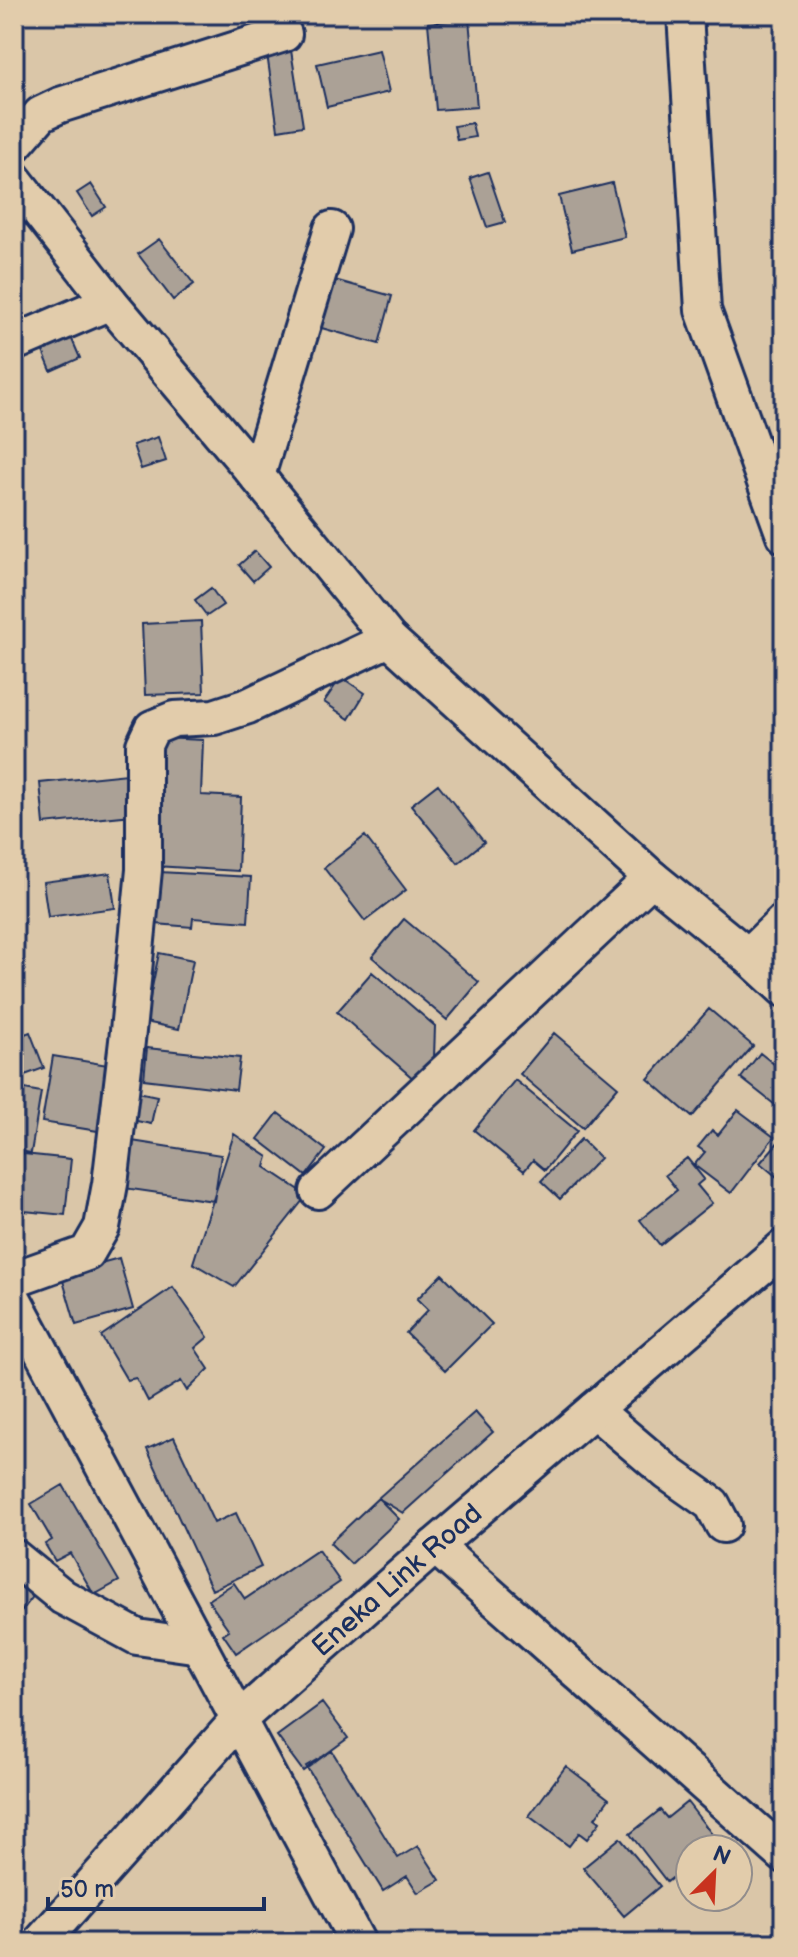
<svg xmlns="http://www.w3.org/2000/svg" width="798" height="1957" font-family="'Balsamiq Sans',sans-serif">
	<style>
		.building { fill: #aba196; stroke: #1b2f5e; stroke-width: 2 }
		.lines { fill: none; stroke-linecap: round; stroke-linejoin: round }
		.minor-casing { stroke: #1b2f5e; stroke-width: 40 }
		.minor { stroke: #e2ccab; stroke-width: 34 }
		.labels { text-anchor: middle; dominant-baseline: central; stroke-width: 8; stroke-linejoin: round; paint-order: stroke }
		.street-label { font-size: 28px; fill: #1b2f5e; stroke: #e2ccab }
	</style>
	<rect width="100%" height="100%" fill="#dac6a8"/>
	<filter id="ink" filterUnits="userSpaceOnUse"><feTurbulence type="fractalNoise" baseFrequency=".0125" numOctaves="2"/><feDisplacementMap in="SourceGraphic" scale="16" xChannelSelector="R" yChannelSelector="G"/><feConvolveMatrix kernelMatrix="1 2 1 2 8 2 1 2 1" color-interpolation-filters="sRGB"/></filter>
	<g filter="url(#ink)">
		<!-- building -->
		<path class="building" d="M 14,17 L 23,40 L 14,43 L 17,50 L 14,51 Z
			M 469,19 L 477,107 L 436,110 L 428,23 Z
			M 290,44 L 303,126 L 278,130 L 266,47 Z
			M 379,50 L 389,92 L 327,107 L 317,64 Z
			M 472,123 L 475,137 L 457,140 L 454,126 Z
			M 488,172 L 505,222 L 487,227 L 470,178 Z
			M 612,183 L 625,237 L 572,250 L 559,196 Z
			M 91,184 L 106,207 L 92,216 L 77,193 Z
			M 159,239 L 194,284 L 173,300 L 138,254 Z
			M 331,279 L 392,296 L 379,344 L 318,327 Z
			M 71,337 L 80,358 L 51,371 L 42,349 Z
			M 158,437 L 166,461 L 141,469 L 133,445 Z
			M 255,551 L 269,567 L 253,581 L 239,565 Z
			M 211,588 L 223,605 L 207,616 L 195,600 Z
			M 201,621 L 204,693 L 145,695 L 142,624 Z
			M 341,677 L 365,693 L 349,719 L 324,702 Z
			M 161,738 L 203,740 L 201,795 L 241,797 L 238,871 L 155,866 Z
			M 127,774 L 132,815 L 44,824 L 40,783 Z
			M 438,784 L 484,842 L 458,863 L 411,805 Z
			M 365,836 L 406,890 L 365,921 L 324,868 Z
			M 159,872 L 251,877 L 248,922 L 193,918 L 192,927 L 156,924 Z
			M 110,873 L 115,908 L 48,917 L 43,882 Z
			M 404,919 L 479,982 L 447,1020 L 372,957 Z
			M 159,953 L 193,960 L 179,1029 L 145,1022 Z
			M 372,972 L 435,1026 L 434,1058 L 415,1080 L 337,1012 Z
			M 709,1009 L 753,1046 L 692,1117 L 648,1079 Z
			M 30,1032 L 44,1068 L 14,1079 L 14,1038 Z
			M 554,1033 L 618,1087 L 583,1128 L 520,1074 Z
			M 147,1048 L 240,1058 L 236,1090 L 144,1079 Z
			M 760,1053 L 784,1072 L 784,1112 L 741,1078 Z
			M 53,1056 L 108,1065 L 98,1131 L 42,1122 Z
			M 515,1080 L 577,1131 L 545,1170 L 533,1160 L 524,1171 L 474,1130 Z
			M 14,1087 L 41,1092 L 31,1153 L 14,1150 Z
			M 138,1092 L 157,1096 L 151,1124 L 132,1120 Z
			M 738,1110 L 774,1137 L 731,1193 L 694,1165 L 705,1152 L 698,1147 L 712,1130 L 718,1135 Z
			M 278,1113 L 326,1150 L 306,1176 L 258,1139 Z
			M 234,1134 L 268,1157 L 265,1167 L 307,1195 L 234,1287 L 193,1263 Z
			M 581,1139 L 600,1158 L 560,1199 L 541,1181 Z
			M 781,1139 L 784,1142 L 784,1169 L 777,1177 L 760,1163 Z
			M 132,1141 L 221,1155 L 214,1201 L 124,1188 Z
			M 14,1153 L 71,1159 L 65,1215 L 14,1210 Z
			M 687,1158 L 704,1179 L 697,1185 L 712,1203 L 660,1245 L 640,1220 L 677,1190 L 665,1175 Z
			M 119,1258 L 133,1309 L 76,1325 L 61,1274 Z
			M 442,1274 L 492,1324 L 445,1371 L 406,1333 L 428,1310 L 417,1299 Z
			M 173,1287 L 208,1337 L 195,1348 L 209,1369 L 187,1391 L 181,1381 L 148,1401 L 136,1378 L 127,1380 L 101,1336 Z
			M 475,1412 L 493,1432 L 403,1513 L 378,1498 Z
			M 174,1437 L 214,1523 L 236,1513 L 261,1567 L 212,1590 L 147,1449 Z
			M 63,1485 L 119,1581 L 94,1595 L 70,1553 L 55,1561 L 45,1544 L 52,1540 L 31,1504 Z
			M 378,1498 L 399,1519 L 351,1564 L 330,1543 Z
			M 318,1550 L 340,1582 L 236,1653 L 223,1634 L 229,1630 L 208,1600 L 234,1583 L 245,1599 Z
			M 14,1565 L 41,1586 L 18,1616 L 14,1613 Z
			M 322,1703 L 348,1738 L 303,1771 L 277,1736 Z
			M 332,1751 L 398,1858 L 418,1846 L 440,1880 L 418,1893 L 407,1876 L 383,1891 L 306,1766 Z
			M 566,1766 L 609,1799 L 595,1818 L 600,1822 L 587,1839 L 579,1833 L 569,1846 L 529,1816 Z
			M 687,1802 L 718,1842 L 710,1849 L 690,1849 L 690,1864 L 667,1882 L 630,1834 L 660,1810 L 667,1818 Z
			M 620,1838 L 660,1886 L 624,1916 L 583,1868 Z"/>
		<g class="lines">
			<defs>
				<g id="minor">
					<path d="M 685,14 L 703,310 L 784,535"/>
					<path d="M 14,145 L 41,114 L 60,105 L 284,34"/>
					<path d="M 14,179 L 110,302 L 257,476 L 389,639 L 652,878 L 748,956 L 784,989"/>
					<path d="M 14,343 L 110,302"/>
					<path d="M 257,476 L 332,229"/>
					<path d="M 748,956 L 784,921"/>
					<path d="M 318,1191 L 652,878"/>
					<path d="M 14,1279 L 87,1253 L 102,1227 L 110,1184 L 127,1041 L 144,870 L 144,745 L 152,728 L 174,719 L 214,717 L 248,706 L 389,639"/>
					<path d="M 14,1300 L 358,1943"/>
					<path d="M 594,1410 L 668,1473 L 712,1504 L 723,1525"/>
					<path d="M 435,1546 L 784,1855"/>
					<path d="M 14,1557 L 63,1597 L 137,1637 L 200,1646"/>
					<path id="s1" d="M 40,1943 L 239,1719 L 435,1546 L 784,1247"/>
				</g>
			</defs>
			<!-- minor casing -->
			<use href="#minor" class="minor-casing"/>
			<!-- minor -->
			<use href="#minor" class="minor"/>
		</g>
	</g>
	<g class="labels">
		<!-- street labels -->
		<g class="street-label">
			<text stroke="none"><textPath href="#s1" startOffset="510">Eneka Link Road</textPath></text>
		</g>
	</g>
	<!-- margin -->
	<rect width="798" height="1957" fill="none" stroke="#e2ccab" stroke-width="48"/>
	<rect x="24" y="24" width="750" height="1909" fill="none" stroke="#1b2f5e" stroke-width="3" filter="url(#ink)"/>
	<!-- north arrow -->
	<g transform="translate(714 1873) rotate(24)"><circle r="38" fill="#e2ccab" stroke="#928d8c" stroke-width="2"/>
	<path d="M0-6L14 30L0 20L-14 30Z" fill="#c8321e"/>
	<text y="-12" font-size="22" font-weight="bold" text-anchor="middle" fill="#1b2f5e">N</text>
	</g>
	<!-- scale -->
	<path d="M48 1897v12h216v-12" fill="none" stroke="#1b2f5e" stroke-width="4"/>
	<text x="60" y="1897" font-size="24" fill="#1b2f5e" stroke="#e2ccab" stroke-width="6" paint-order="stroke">50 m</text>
</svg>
